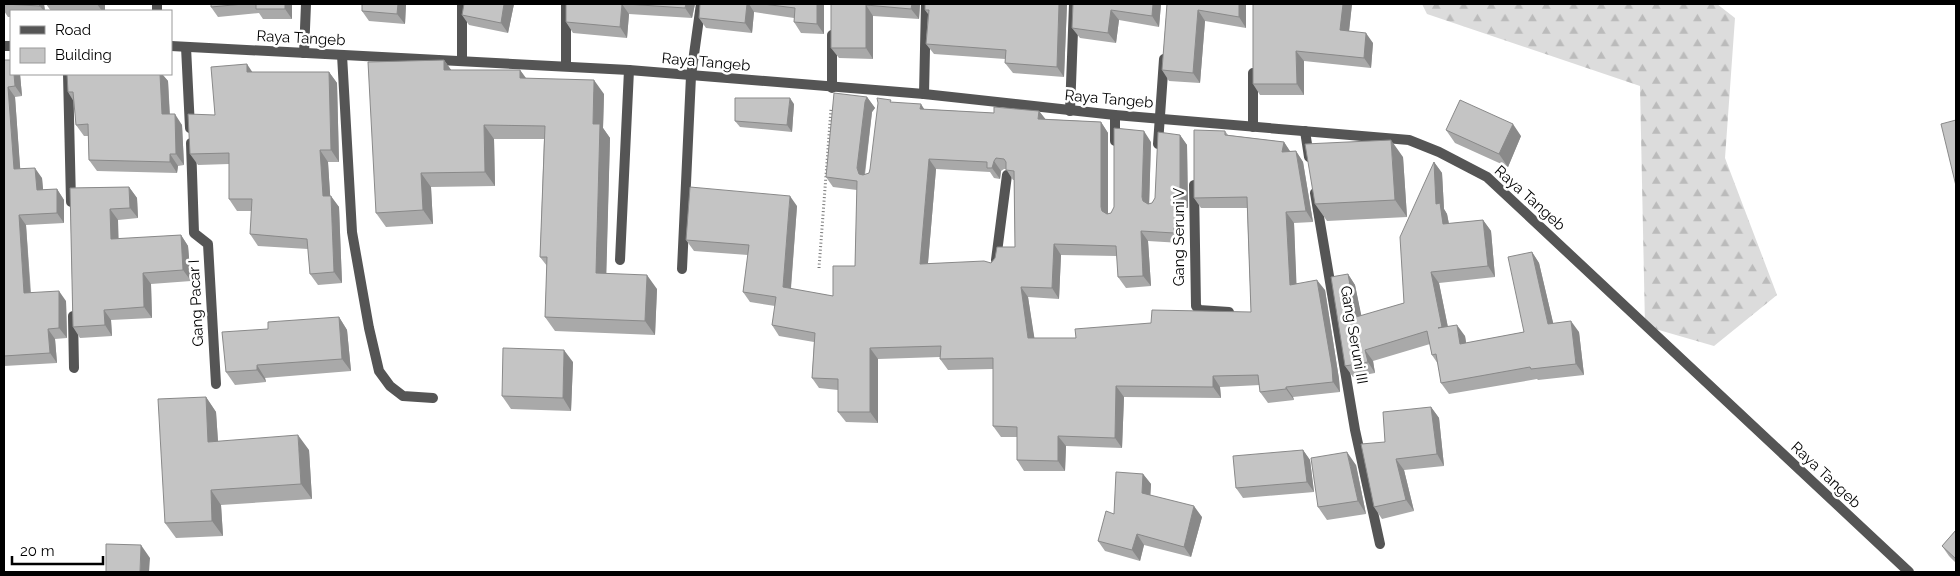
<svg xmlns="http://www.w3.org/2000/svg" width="1960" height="576" font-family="Raleway,sans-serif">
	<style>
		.forest { fill: url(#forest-firs) }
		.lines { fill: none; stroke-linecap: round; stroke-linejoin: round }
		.path { stroke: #777; stroke-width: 3; stroke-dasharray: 1 2.5; stroke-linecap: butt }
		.service { stroke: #555; stroke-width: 10 }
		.minor { stroke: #555; stroke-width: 10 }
		.tertiary { stroke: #555; stroke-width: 10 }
		.wall { fill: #a9a9a9; fill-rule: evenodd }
		.shaded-wall { fill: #898989 }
		.building { fill: #c4c4c4; stroke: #898989; fill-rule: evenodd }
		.labels { text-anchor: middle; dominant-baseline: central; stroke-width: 5; stroke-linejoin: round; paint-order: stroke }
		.street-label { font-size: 15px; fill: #000; stroke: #fff }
	</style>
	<defs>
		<pattern id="forest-firs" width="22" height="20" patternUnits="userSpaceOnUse" patternTransform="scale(1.25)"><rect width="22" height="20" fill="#dcdcdc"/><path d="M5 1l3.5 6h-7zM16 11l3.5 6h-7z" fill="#bbb"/></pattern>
	</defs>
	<rect width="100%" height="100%" fill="#fff"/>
	<!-- forest -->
	<path class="forest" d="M 1422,4 L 1717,4 L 1735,18 L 1725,158 L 1777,295 L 1714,346 L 1645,326 L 1640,86 L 1427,14 Z"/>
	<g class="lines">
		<!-- path -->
		<path class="path" d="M 819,268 L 831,109"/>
		<!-- service -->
		<path class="service" d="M 620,260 L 629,70"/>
		<!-- minor -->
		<path class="minor" d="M 462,4 L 462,61
			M 157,11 L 157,4
			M 832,35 L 832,88
			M 186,47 L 190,128
			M 304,53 L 306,4
			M 342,55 L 352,232 L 369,328 L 379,371 L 390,386 L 403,396 L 433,398
			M 566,66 L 566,4
			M 68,74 L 71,202
			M 924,94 L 926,4
			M 1070,111 L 1074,4
			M 1253,127 L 1253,73
			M 1305,131 L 1309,157
			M 1115,141 L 1115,115
			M 191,143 L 194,233 L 208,244 L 216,384
			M 1158,144 L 1164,59
			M 1194,185 L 1196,306 L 1199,310 L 1229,312
			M 1315,193 L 1355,430 L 1380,544
			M 996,260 L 1007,175
			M 682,269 L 691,76 L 701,4
			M 73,316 L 74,368"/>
		<!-- tertiary -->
		<path class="tertiary" d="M 4,46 L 11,46
			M 171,46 L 629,70 L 924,94 L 1115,115 L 1409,140 L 1439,152 L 1487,177 L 1909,572"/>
	</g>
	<!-- wall -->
	<path class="wall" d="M 4,4 L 44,4 L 45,11 L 11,11 L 11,17 L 8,17 L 4,11 Z
		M 46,4 L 105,4 L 105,11 L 51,11 Z
		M 211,4 L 292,4 L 292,19 L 263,19 L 259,13 L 218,17 L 211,7 Z
		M 362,4 L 406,4 L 405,24 L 369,21 L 362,11 Z
		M 514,4 L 508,33 L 469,25 L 462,15 Z
		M 566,4 L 695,4 L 692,18 L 629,14 L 627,38 L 573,33 L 566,22 Z
		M 700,4 L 824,4 L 824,34 L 801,33 L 794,22 L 794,18 L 754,12 L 752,33 L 706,28 L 699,18 Z
		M 831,4 L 920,4 L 919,19 L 873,16 L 873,59 L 839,58 L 831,48 Z
		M 925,4 L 1067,4 L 1064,77 L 1013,73 L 1005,63 L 1005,59 L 934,54 L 926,44 L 928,14 L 925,10 Z
		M 1073,4 L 1161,4 L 1159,27 L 1119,20 L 1116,43 L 1080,38 L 1072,28 Z
		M 1167,4 L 1246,4 L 1246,28 L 1205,21 L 1200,83 L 1169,81 L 1162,70 Z
		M 1253,4 L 1352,4 L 1349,31 L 1373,43 L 1371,68 L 1304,61 L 1304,95 L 1260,95 L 1253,84 Z
		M 4,60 L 11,74 L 20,74 L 22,96 L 15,97 L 20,169 L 42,178 L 43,190 L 57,189 L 64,200 L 64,223 L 26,225 L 31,292 L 66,301 L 67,338 L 55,339 L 57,363 L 4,366 Z
		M 444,60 L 451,70 L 520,70 L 526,78 L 604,94 L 603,128 L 610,138 L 606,273 L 657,289 L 655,335 L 555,331 L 545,317 L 547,266 L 540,257 L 544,139 L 494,139 L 495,186 L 431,187 L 433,224 L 386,227 L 376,213 Z
		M 252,72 L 329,72 L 337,83 L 339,162 L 328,162 L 330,196 L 339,207 L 342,283 L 318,285 L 310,274 L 308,249 L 258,246 L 250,234 L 252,211 L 237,211 L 229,199 L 229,164 L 198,165 L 190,154 L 215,115 Z
		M 160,74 L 162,74 L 168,81 L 170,114 L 182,125 L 184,165 L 178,166 L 177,173 L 97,171 L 89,160 L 88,136 L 84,136 L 76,125 L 74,102 L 68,92 Z
		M 867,97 L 875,108 L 872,112 L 865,175 L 869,173 L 870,169 L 892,102 L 924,109 L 994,113 L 1039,111 L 1045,119 L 1101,122 L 1108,133 L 1108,214 L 1111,213 L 1151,142 L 1149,204 L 1152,203 L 1155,198 L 1180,135 L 1187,145 L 1188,208 L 1183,208 L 1181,243 L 1148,241 L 1151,286 L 1126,288 L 1118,277 L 1117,256 L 1061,255 L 1059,299 L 1028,297 L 1034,338 L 1076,338 L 1151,323 L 1251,312 L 1247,208 L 1201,208 L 1194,198 L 1225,131 L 1228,135 L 1284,142 L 1290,151 L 1296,151 L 1303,162 L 1313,222 L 1294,223 L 1296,283 L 1325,290 L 1339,379 L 1340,392 L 1293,397 L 1294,400 L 1268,403 L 1260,392 L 1260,385 L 1220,387 L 1221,398 L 1124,397 L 1122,448 L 1066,446 L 1065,471 L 1024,471 L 1017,460 L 1017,437 L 1001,437 L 993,426 L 993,369 L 948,370 L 940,359 L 940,357 L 878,359 L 878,423 L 846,422 L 838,412 L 838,390 L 819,388 L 812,378 L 814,342 L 779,336 L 772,325 L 775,306 L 750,302 L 743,292 L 748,255 L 694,251 L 686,240 L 797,206 L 791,289 L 833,296 L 855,266 L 857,190 L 833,187 L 826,177 ZM 936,169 L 990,172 L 994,178 L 1000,179 L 1001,171 L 1004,169 L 1006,169 L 1013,180 L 1014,180 L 1015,247 L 991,263 L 928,263 Z
		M 794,104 L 792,132 L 740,127 L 735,121 Z
		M 1446,130 L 1521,136 L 1508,167 L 1455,143 Z
		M 1403,157 L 1407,217 L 1327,221 L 1315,204 Z
		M 1434,162 L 1442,173 L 1444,209 L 1447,214 L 1449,224 L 1483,220 L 1491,231 L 1495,277 L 1439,283 L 1448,327 L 1465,336 L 1466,343 L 1524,332 L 1532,252 L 1539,263 L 1553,323 L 1579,332 L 1584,375 L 1538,380 L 1537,379 L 1449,394 L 1441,383 L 1438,364 L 1432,355 L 1430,344 L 1373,361 L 1375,373 L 1353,377 L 1345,366 L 1348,274 L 1355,285 L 1361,316 L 1404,303 Z
		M 129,187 L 137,198 L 138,218 L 118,220 L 118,239 L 181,235 L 188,246 L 191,281 L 151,284 L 152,318 L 111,320 L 112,336 L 80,338 L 73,327 L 70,188 Z
		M 339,317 L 347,330 L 351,371 L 265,378 L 266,382 L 235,385 L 226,372 L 268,329 Z
		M 573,362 L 571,411 L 511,409 L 502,396 Z
		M 206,397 L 216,412 L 218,441 L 309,450 L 312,499 L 221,505 L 223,536 L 176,538 L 165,523 Z
		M 1431,407 L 1439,418 L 1444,466 L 1404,470 L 1414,511 L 1382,519 L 1374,507 L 1385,442 Z
		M 1303,450 L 1310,460 L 1314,492 L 1243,498 L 1236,488 Z
		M 1356,465 L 1366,514 L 1327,520 L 1318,507 Z
		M 1143,474 L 1151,484 L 1150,495 L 1202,517 L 1191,557 L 1144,545 L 1140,561 L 1105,551 L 1098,541 L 1114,514 Z
		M 1956,530 L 1956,563 L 1949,556 L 1942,546 Z"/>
	<!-- shaded-wall -->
	<path class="shaded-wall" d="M 38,4 L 44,4 L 45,11 L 44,11 Z
		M 97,4 L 105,4 L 105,11 L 102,11 Z
		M 285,4 L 292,4 L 292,19 L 285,9 Z
		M 398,4 L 406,4 L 405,24 L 397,14 Z
		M 504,4 L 514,4 L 508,33 L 501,23 Z
		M 622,4 L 629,14 L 627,38 L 620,27 Z
		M 686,4 L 695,4 L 692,18 L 685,8 Z
		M 747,4 L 749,4 L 754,12 L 752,33 L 745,23 Z
		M 817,4 L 824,4 L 824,34 L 817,24 Z
		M 912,4 L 920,4 L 919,19 L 911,9 Z
		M 1059,4 L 1067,4 L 1064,77 L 1057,67 Z
		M 1153,4 L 1161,4 L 1159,27 L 1152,16 Z
		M 1239,4 L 1246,4 L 1246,28 L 1239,17 Z
		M 1343,4 L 1352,4 L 1348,40 L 1340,30 Z
		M 866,5 L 873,16 L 873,59 L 866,48 Z
		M 1111,10 L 1119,20 L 1116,43 L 1108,33 Z
		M 1198,10 L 1205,21 L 1200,83 L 1193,73 Z
		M 1366,33 L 1373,43 L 1371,68 L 1364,58 Z
		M 1296,51 L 1304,61 L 1304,95 L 1297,84 Z
		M 444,60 L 454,74 L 444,70 Z
		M 247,64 L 255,76 L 247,72 Z
		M 520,70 L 530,84 L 520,78 Z
		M 329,72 L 337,83 L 339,162 L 331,150 Z
		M 14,74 L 20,74 L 22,96 L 15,86 Z
		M 160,74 L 162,74 L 168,81 L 170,125 L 162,114 Z
		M 594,80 L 604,94 L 603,128 L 610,138 L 606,287 L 596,273 L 593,124 Z
		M 8,87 L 15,97 L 21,179 L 14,169 Z
		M 867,97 L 875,108 L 872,112 L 864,178 L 859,174 L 857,168 L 865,102 Z
		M 790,98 L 794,104 L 792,132 L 787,125 Z
		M 921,104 L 928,115 L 920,109 Z
		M 1039,111 L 1047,121 L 1038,119 Z
		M 175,114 L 182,125 L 184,165 L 176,154 Z
		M 1101,122 L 1108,133 L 1108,218 L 1102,211 L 1101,207 Z
		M 1513,124 L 1521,136 L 1508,167 L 1499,154 Z
		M 484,125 L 494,139 L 495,186 L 485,172 Z
		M 1144,131 L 1151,142 L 1149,208 L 1143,201 L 1142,197 Z
		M 1180,135 L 1187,145 L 1188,208 L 1180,198 Z
		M 1391,140 L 1403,157 L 1407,217 L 1395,200 Z
		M 1284,142 L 1291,153 L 1282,152 Z
		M 320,150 L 328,162 L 331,208 L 323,196 Z
		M 1296,151 L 1303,162 L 1313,222 L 1306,211 Z
		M 170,154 L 178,166 L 177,173 L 170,162 Z
		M 929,159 L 936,169 L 927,274 L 920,264 Z
		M 994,161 L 1001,171 L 1000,179 L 992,168 Z
		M 1434,162 L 1442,173 L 1444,209 L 1447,214 L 1451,235 L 1443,224 L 1436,204 Z
		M 35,168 L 42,178 L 44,200 L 37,190 Z
		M 421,173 L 431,187 L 433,224 L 423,210 Z
		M 129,187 L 137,198 L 138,218 L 130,208 Z
		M 57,189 L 64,200 L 64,223 L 57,213 Z
		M 331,196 L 339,207 L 342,283 L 334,272 Z
		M 790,196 L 797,206 L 790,298 L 783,287 Z
		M 1175,198 L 1183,208 L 1181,243 L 1174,233 Z
		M 110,209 L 118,220 L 119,250 L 111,239 Z
		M 1286,212 L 1294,223 L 1297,295 L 1290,285 Z
		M 19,215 L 26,225 L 31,303 L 24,293 Z
		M 1483,220 L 1491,231 L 1495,277 L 1488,266 Z
		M 1141,231 L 1148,241 L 1151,286 L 1143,276 Z
		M 181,235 L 188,246 L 191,281 L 183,270 Z
		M 1054,244 L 1061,255 L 1059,299 L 1052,288 Z
		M 1532,252 L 1539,263 L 1556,335 L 1548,324 Z
		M 1431,272 L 1439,283 L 1450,338 L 1442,327 Z
		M 143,273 L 151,284 L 152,318 L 144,307 Z
		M 1348,274 L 1355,285 L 1364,328 L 1356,317 Z
		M 647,275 L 657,289 L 655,335 L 645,321 Z
		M 1317,280 L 1325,290 L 1339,379 L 1340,392 L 1333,382 Z
		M 1021,287 L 1028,297 L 1036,348 L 1028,338 Z
		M 59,291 L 66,301 L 67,338 L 59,328 Z
		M 104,310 L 111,320 L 112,336 L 105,325 Z
		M 339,317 L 347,330 L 351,371 L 342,359 Z
		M 1571,321 L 1579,332 L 1584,375 L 1576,364 Z
		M 1457,325 L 1465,336 L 1468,355 L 1460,344 Z
		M 48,329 L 55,339 L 57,363 L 50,353 Z
		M 870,348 L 878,359 L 878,423 L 870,412 Z
		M 564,350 L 573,362 L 571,411 L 563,398 Z
		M 1365,350 L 1373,361 L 1375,373 L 1368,362 Z
		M 257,365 L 265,378 L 266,382 L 257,370 Z
		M 1213,376 L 1220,387 L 1221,398 L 1213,387 Z
		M 1116,386 L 1124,397 L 1122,448 L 1115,438 Z
		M 1286,387 L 1293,397 L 1294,400 L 1286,389 Z
		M 206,397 L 216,412 L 219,457 L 208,442 Z
		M 1431,407 L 1439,418 L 1444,466 L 1437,454 Z
		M 298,435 L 309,450 L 312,499 L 301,484 Z
		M 1058,436 L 1066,446 L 1065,471 L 1058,461 Z
		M 1303,450 L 1310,460 L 1314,492 L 1307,482 Z
		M 1347,452 L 1356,465 L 1366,514 L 1358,501 Z
		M 1396,459 L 1404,470 L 1414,511 L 1406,500 Z
		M 1143,474 L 1151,484 L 1150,504 L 1142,493 Z
		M 211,490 L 221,505 L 223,536 L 212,521 Z
		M 1194,506 L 1202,517 L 1191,557 L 1184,547 Z
		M 1137,534 L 1144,545 L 1140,561 L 1132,550 Z
		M 141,545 L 150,558 L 149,572 L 140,572 Z"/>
	<!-- building -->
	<path class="building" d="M 4,4 L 38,4 L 40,6 Z
		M 211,4 L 244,4 L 211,7 Z
		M 256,4 L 285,4 L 285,9 L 256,9 Z
		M 362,4 L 398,4 L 397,14 L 362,11 Z
		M 464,4 L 504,4 L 501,23 L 462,15 Z
		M 566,4 L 622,4 L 620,27 L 566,22 Z
		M 626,4 L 686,4 L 685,8 Z
		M 700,4 L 747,4 L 745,23 L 699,18 Z
		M 763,4 L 817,4 L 817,24 L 794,22 L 795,8 Z
		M 831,4 L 912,4 L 911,9 L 866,5 L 866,48 L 831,48 Z
		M 925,4 L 1059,4 L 1057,67 L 1005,63 L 1006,50 L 926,44 L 929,10 L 925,10 Z
		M 1073,4 L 1153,4 L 1152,16 L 1111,10 L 1108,33 L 1072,28 Z
		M 1167,4 L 1239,4 L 1239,17 L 1198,10 L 1193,73 L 1162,70 Z
		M 1253,4 L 1343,4 L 1340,30 L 1366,33 L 1364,58 L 1296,51 L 1297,84 L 1253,84 Z
		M 4,60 L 11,60 L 11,74 L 14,74 L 15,86 L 8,87 L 14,169 L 35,168 L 37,190 L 57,189 L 57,213 L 19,215 L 24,293 L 59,291 L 59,328 L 48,329 L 50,353 L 4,356 Z
		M 444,60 L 444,70 L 520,70 L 520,78 L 594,80 L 593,124 L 600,124 L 596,273 L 647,275 L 645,321 L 545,317 L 547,257 L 540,257 L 545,126 L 484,125 L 485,172 L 421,173 L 423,210 L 376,213 L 368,62 Z
		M 247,64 L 247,72 L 329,72 L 331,150 L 320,150 L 323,196 L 331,196 L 334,272 L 310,274 L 307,239 L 250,234 L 252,199 L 229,199 L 229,153 L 190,154 L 188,114 L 215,115 L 211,67 Z
		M 67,74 L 160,74 L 162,114 L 175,114 L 176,154 L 170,154 L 170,162 L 89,160 L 88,124 L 76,125 L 73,92 L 68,92 Z
		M 834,93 L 867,97 L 865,102 L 857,168 L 859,174 L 863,175 L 869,173 L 870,169 L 878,103 L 877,98 L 891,100 L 890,102 L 921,104 L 920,109 L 994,113 L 994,107 L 1039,111 L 1038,119 L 1101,122 L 1101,207 L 1102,211 L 1107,214 L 1111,213 L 1114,207 L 1114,128 L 1144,131 L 1142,197 L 1143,201 L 1148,204 L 1152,203 L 1155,198 L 1158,132 L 1180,135 L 1180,198 L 1175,198 L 1174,233 L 1141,231 L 1143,276 L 1118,277 L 1116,246 L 1054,244 L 1052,288 L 1021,287 L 1028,338 L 1076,338 L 1075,329 L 1151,323 L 1152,310 L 1251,312 L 1247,197 L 1194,198 L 1194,130 L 1225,131 L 1225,135 L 1284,142 L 1282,152 L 1296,151 L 1306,211 L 1286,212 L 1290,285 L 1317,280 L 1332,368 L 1333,382 L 1286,387 L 1286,389 L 1260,392 L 1258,375 L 1213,376 L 1213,387 L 1116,386 L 1115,438 L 1058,436 L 1058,461 L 1017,460 L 1017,427 L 993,426 L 993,358 L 940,359 L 941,346 L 870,348 L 870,412 L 838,412 L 838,379 L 812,378 L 815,333 L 772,325 L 776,297 L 743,292 L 749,245 L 686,240 L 690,187 L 790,196 L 783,287 L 833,296 L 833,266 L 855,266 L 857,181 L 826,177 ZM 996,158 L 1004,159 L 1006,162 L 1006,170 L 1014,171 L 1015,247 L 997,247 L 995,258 L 991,263 L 984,261 L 920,264 L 929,159 L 987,162 L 987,168 L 992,168 L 994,161 Z
		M 735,98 L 790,98 L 787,125 L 735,121 Z
		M 1460,100 L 1513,124 L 1499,154 L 1446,130 Z
		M 1956,120 L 1956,186 L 1941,124 Z
		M 1391,140 L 1395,200 L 1315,204 L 1305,144 Z
		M 1434,162 L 1436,204 L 1440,203 L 1443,224 L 1483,220 L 1488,266 L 1431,272 L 1442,327 L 1438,328 L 1457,325 L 1460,344 L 1524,332 L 1508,257 L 1532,252 L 1548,324 L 1571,321 L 1576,364 L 1531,369 L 1530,367 L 1441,383 L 1436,354 L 1432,355 L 1427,331 L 1365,350 L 1368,362 L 1345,366 L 1331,277 L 1348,274 L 1356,317 L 1404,303 L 1400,237 Z
		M 129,187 L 130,208 L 110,209 L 111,239 L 181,235 L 183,270 L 143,273 L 144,307 L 104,310 L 105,325 L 73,327 L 70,188 Z
		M 339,317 L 342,359 L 257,365 L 257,370 L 226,372 L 222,332 L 268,329 L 268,322 Z
		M 503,348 L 564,350 L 563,398 L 502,396 Z
		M 206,397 L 208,442 L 298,435 L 301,484 L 211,490 L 212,521 L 165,523 L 158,399 Z
		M 1431,407 L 1437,454 L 1396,459 L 1406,500 L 1374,507 L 1361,444 L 1385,442 L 1383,412 Z
		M 1303,450 L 1307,482 L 1236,488 L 1233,456 Z
		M 1347,452 L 1358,501 L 1318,507 L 1311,458 Z
		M 1116,472 L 1143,474 L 1142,493 L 1194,506 L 1184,547 L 1137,534 L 1132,550 L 1098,541 L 1106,511 L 1114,514 Z
		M 1956,530 L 1956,559 L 1942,546 Z
		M 106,544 L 141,545 L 140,572 L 106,572 Z"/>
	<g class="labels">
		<!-- street labels -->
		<g class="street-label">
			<text transform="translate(301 38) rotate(3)">Raya Tangeb</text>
			<text transform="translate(706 62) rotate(5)">Raya Tangeb</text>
			<text transform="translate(1109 99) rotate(5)">Raya Tangeb</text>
			<text transform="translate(1530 198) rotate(42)">Raya Tangeb</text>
			<text transform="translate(1179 237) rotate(-90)">Gang Seruni V</text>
			<text transform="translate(196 303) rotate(-93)">Gang Pacar I</text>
			<text transform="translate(1354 335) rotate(80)">Gang Seruni III</text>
			<text transform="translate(1826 475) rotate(43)">Raya Tangeb</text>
		</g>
	</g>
	<!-- border -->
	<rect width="1960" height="576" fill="none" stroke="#000000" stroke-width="10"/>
	<!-- legend -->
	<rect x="10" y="10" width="162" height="65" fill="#ffffff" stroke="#999999"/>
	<rect x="20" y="26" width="25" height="8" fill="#555555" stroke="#999999"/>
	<text x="55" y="35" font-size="15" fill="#000000">Road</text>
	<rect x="20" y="48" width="25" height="15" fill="#c4c4c4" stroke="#999999"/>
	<text x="55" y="60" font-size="15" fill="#000000">Building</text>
	<!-- scale -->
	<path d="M12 556v8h91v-8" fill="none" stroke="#000000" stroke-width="2.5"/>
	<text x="20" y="556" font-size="15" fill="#000000" stroke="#ffffff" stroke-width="4" paint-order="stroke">20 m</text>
</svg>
